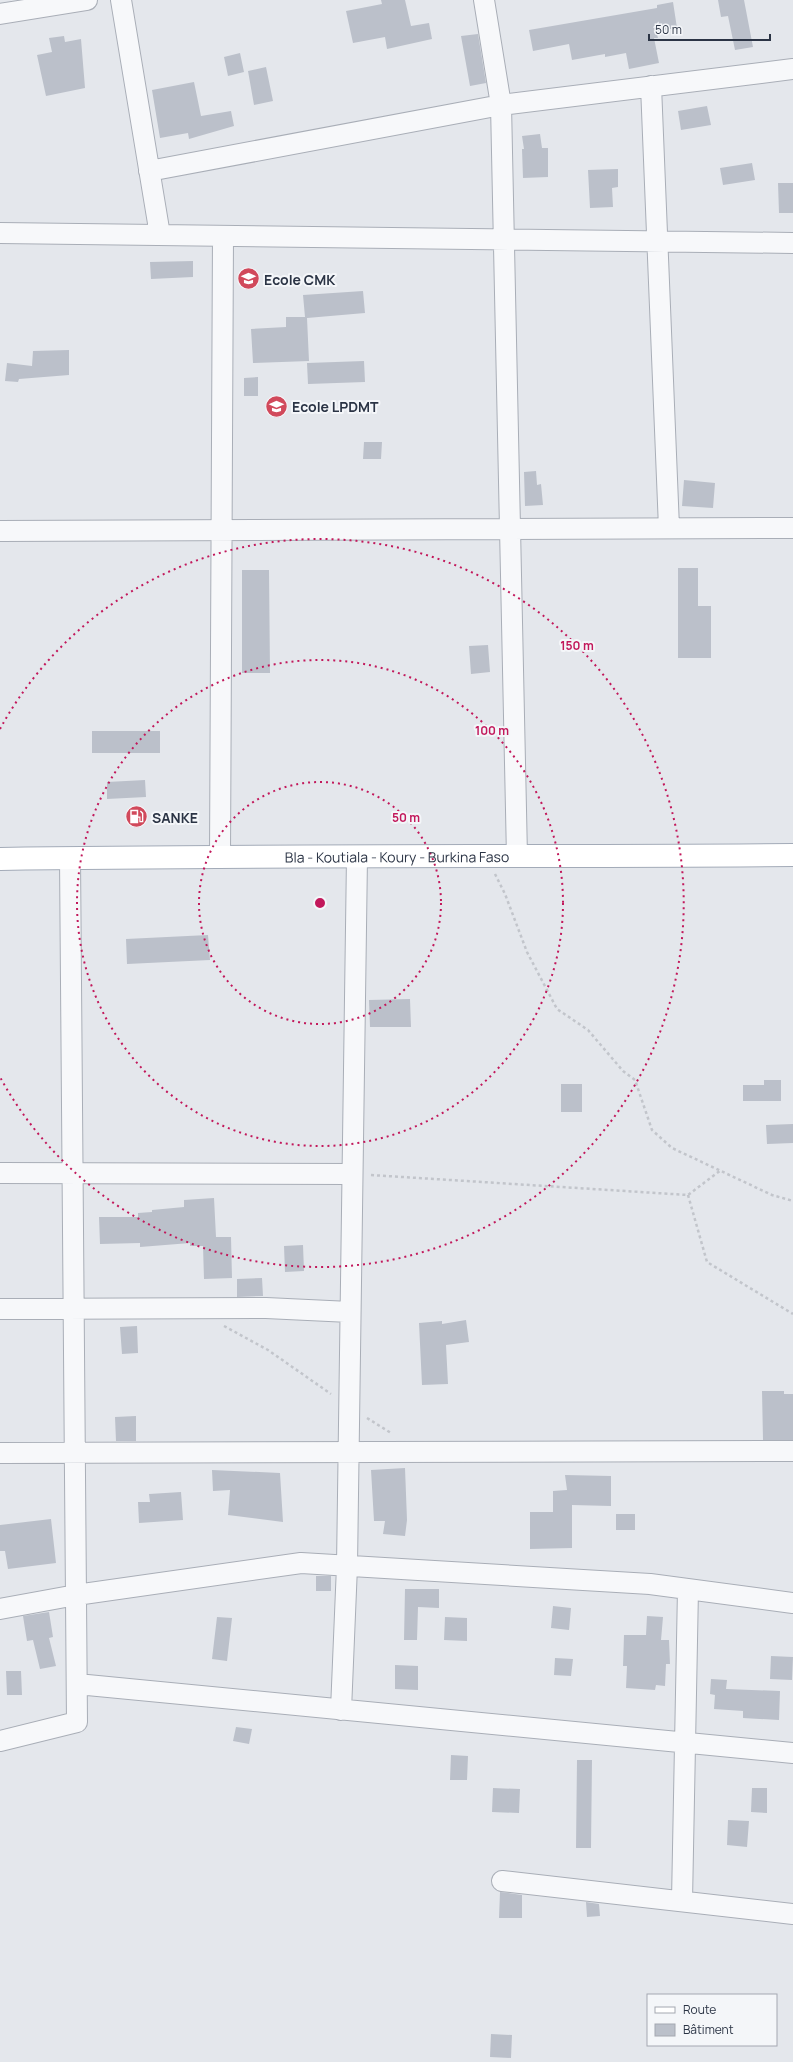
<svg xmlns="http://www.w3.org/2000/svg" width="793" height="2062" font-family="Manrope,sans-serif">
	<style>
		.building { fill: #bbc0ca }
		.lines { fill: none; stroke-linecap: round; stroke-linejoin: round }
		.minor-casing { stroke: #a9aeb7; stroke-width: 22 }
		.major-casing { stroke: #a3abb8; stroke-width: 24 }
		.path { stroke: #c2c5cb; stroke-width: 2.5; stroke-dasharray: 3 3; stroke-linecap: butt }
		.minor { stroke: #f7f8fa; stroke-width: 20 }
		.major { stroke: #fff; stroke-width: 22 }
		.ring { fill: none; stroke: #c2185b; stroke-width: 2; stroke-dasharray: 2 4 }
		.labels { text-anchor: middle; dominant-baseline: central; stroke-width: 4; stroke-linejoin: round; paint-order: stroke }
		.poi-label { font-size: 14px; font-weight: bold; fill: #2b3445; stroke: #f4f6f9; text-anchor: start }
		.street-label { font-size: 14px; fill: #2b3445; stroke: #f4f6f9 }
		.centre { fill: #c2185b; stroke: #f4f6f9; stroke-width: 2 }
		.ring-label { font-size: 12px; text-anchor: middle; font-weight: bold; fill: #c2185b; stroke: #f4f6f9; stroke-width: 4; stroke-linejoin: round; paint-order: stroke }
	</style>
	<rect width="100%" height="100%" fill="#e4e7ec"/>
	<!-- building -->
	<path class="building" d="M 381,0 L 405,0 L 411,26 L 429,23 L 432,39 L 387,49 L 385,37 L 353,43 L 346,11 L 382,4 Z
		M 718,0 L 744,0 L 753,47 L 735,50 L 728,16 L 721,17 Z
		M 673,2 L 677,28 L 656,31 L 658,38 L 654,38 L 659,63 L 629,69 L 626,53 L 605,57 L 605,54 L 572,60 L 569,44 L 533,51 L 529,30 L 657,8 L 657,5 Z
		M 478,34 L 486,83 L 470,86 L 461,36 Z
		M 64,36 L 65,42 L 81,39 L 85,88 L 46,96 L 37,55 L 52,52 L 49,38 Z
		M 240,53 L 244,72 L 228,76 L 224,57 Z
		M 266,67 L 273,101 L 254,105 L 248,71 Z
		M 194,82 L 201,116 L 231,111 L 234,126 L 189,139 L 188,133 L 160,138 L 152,90 Z
		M 707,106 L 711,125 L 681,130 L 678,111 Z
		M 540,134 L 542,148 L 548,148 L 548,177 L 523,178 L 522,149 L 524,149 L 522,136 Z
		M 752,163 L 755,180 L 723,185 L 720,168 Z
		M 618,169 L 618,187 L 612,188 L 613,207 L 590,208 L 588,170 Z
		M 778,183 L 793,183 L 793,213 L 779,213 Z
		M 193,261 L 193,277 L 151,279 L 150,262 Z
		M 363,291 L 365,313 L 307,318 L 309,361 L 253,363 L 251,329 L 286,327 L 286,317 L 305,317 L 303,295 Z
		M 69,350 L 69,375 L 19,379 L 18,382 L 5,381 L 7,363 L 32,366 L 33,351 Z
		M 364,361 L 365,382 L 308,384 L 307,363 Z
		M 258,377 L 258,396 L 244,396 L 244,378 Z
		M 364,442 L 382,442 L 381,459 L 363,459 Z
		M 536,471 L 537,485 L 541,484 L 543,505 L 525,506 L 524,472 Z
		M 684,480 L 715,483 L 713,508 L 682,506 Z
		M 678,568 L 698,568 L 698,606 L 711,606 L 711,658 L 678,658 Z
		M 242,570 L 269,570 L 270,673 L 242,673 Z
		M 488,645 L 490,672 L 471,674 L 469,646 Z
		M 92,731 L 160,731 L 160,753 L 92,753 Z
		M 145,780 L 146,797 L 107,799 L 107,782 Z
		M 208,935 L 210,960 L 127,964 L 126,939 Z
		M 410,999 L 411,1027 L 370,1027 L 369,1000 Z
		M 764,1080 L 781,1080 L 781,1101 L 743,1101 L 743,1085 L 764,1085 Z
		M 561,1084 L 582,1084 L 582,1112 L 561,1112 Z
		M 793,1124 L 793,1143 L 767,1144 L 766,1125 Z
		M 214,1198 L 216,1237 L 231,1237 L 232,1278 L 204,1279 L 203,1246 L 190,1246 L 190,1243 L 140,1247 L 140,1243 L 100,1244 L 99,1217 L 138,1217 L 138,1213 L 152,1212 L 152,1210 L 184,1207 L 184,1200 Z
		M 303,1245 L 304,1271 L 285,1272 L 284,1246 Z
		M 262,1278 L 263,1296 L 237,1297 L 237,1279 Z
		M 466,1320 L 469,1342 L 446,1345 L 448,1384 L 422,1385 L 419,1323 L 442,1321 L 442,1324 Z
		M 137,1326 L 138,1353 L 122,1354 L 120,1327 Z
		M 762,1391 L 784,1391 L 784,1394 L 793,1394 L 793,1440 L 763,1440 Z
		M 136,1416 L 136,1441 L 116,1441 L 115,1417 Z
		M 405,1468 L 407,1520 L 405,1536 L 383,1534 L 385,1521 L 374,1521 L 371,1470 Z
		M 212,1470 L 280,1473 L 283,1522 L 228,1515 L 230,1490 L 213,1491 Z
		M 565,1475 L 611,1476 L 611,1506 L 572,1505 L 572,1548 L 530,1549 L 530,1512 L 553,1512 L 553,1491 L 567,1490 Z
		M 181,1492 L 183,1520 L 139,1523 L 138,1502 L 150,1502 L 149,1494 Z
		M 616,1514 L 635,1514 L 635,1530 L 616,1530 Z
		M 51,1519 L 56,1563 L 8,1569 L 5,1551 L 0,1551 L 0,1525 Z
		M 316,1576 L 331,1576 L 331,1591 L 316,1591 Z
		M 405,1589 L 439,1589 L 439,1608 L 418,1607 L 417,1640 L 404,1640 Z
		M 553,1606 L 571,1608 L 569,1630 L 551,1628 Z
		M 49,1612 L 53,1637 L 49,1638 L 56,1666 L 40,1669 L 33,1640 L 27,1641 L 23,1616 Z
		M 647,1616 L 663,1617 L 661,1640 L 669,1640 L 670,1664 L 666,1664 L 665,1686 L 656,1685 L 655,1690 L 626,1688 L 627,1666 L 623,1666 L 624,1635 L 646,1635 Z
		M 217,1617 L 232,1618 L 227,1661 L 212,1659 Z
		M 445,1617 L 467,1618 L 467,1641 L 444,1640 Z
		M 771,1656 L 793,1657 L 792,1680 L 770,1679 Z
		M 555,1658 L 573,1659 L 571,1676 L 554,1675 Z
		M 395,1665 L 418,1666 L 418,1690 L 395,1689 Z
		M 6,1671 L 21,1671 L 22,1695 L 7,1695 Z
		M 711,1679 L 727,1680 L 726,1689 L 780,1691 L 779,1720 L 743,1718 L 743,1711 L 714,1709 L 715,1695 L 710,1694 Z
		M 236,1727 L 252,1729 L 249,1744 L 233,1741 Z
		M 451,1755 L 468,1756 L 467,1780 L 450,1780 Z
		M 577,1760 L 592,1760 L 591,1848 L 576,1848 Z
		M 493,1788 L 520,1789 L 519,1813 L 492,1812 Z
		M 752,1788 L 767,1788 L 767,1813 L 751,1812 Z
		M 728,1820 L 749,1821 L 747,1847 L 727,1845 Z
		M 500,1892 L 522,1895 L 522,1918 L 499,1918 Z
		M 586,1902 L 599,1904 L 600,1916 L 587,1917 Z
		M 491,2034 L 512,2035 L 511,2058 L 490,2057 Z"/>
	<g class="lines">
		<defs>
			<path id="minor" d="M 121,0 L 160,235
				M 484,0 L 501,105 L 517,857
				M 0,14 L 87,0
				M 651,86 L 669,528
				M 149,171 L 501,105 L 793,69
				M 0,233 L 793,243
				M 0,531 L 793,528
				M 220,856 L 223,236
				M 0,1173 L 352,1174
				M 0,1309 L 266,1308 L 350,1312
				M 0,1453 L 793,1451
				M 0,1609 L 76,1595 L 301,1563 L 650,1584 L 793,1603
				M 77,1684 L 793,1753
				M 341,1710 L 347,1566 L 357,857
				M 0,1741 L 77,1722 L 70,858
				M 502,1881 L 793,1914
				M 682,1901 L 688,1589"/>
			<g id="major">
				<path id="s1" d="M 0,859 C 264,855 529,857 793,855"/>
			</g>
		</defs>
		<!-- minor casing -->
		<use href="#minor" class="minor-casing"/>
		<!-- major casing -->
		<use href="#major" class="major-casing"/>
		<!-- path -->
		<path class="path" d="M 495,874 L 505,894 L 527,952 L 557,1009 L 588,1030 L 623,1071 L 635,1080 L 652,1130 L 672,1148 L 772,1195 L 793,1201
			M 371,1175 L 688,1195 L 721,1170
			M 688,1195 L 707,1262 L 793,1314
			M 224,1326 L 268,1350 L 331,1394
			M 367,1418 L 391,1433"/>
		<!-- minor -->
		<use href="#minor" class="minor"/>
		<!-- major -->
		<use href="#major" class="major"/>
	</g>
	<!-- distance rings -->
	<g class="ring">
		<circle cx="320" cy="903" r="121"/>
		<circle cx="320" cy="903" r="243"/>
		<path d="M0 729A364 364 0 1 1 0 1077"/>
	</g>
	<!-- icons -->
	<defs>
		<symbol id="school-disc" viewBox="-11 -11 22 22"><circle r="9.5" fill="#d1495b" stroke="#f4f6f9"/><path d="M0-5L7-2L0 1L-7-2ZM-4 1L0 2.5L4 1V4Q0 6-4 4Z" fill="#fff"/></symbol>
		<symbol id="fuel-disc" viewBox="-11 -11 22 22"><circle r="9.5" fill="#d1495b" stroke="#f4f6f9"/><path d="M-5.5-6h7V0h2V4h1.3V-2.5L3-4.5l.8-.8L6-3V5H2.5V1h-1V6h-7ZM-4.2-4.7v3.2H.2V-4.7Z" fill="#fff"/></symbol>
	</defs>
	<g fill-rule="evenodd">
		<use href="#school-disc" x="236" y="266" width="25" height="25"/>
		<use href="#school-disc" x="264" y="394" width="25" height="25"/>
		<use href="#fuel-disc" x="124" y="804" width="25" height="25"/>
	</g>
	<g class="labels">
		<!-- poi labels -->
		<g class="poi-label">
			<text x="264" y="279">Ecole CMK</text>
			<text x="292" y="406">Ecole LPDMT</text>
			<text x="152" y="817">SANKE</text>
		</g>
		<!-- street labels -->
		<g class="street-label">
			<text stroke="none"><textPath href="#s1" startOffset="397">Bla - Koutiala - Koury - Burkina Faso</textPath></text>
		</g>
	</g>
	<circle cx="320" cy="903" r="6" class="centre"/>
	<g class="ring-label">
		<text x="577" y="650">150 m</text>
		<text x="492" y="735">100 m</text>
		<text x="406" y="822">50 m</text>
	</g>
	<!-- legend -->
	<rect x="647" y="1994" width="130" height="52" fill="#f4f6f9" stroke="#a4a8b1"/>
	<rect x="655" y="2007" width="20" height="6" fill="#ffffff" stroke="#a4a8b1"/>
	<text x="683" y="2014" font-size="12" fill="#2b3445">Route</text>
	<rect x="655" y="2024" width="20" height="12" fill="#bbc0ca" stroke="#a4a8b1"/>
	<text x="683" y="2034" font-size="12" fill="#2b3445">Bâtiment</text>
	<!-- scale -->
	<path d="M649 34v6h121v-6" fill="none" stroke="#2b3445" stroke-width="2"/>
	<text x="655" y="34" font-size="12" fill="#2b3445" stroke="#f4f6f9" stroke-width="3" paint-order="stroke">50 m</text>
</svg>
